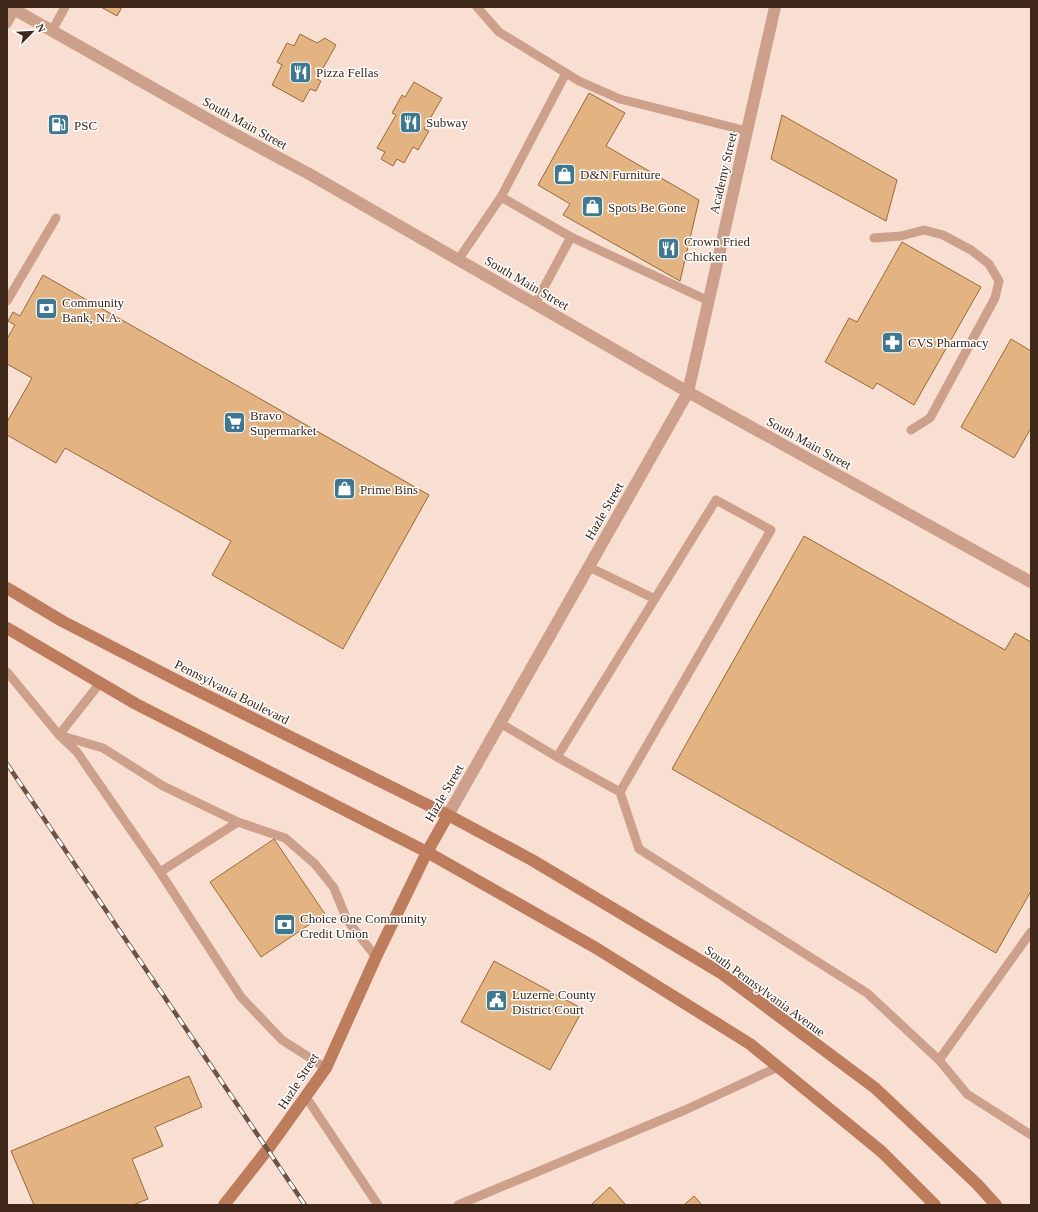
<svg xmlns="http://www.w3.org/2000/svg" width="1038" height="1212" font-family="'Times New Roman',serif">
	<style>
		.building { fill: #e3b482; stroke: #966b3a }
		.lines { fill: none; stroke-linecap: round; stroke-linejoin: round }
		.service { stroke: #cca08a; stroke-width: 9 }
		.tertiary { stroke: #cca08a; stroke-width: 12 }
		.secondary { stroke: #bd7c5c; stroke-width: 12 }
		.rail-casing { stroke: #6c5346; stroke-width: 4.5 }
		.rail { stroke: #fff; stroke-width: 3; stroke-dasharray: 9; stroke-linecap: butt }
		.labels { text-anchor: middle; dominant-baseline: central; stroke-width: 3; stroke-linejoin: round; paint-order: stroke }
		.poi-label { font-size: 13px; fill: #3e2619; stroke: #fff; text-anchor: start }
		.street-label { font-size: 13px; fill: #3e2619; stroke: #fff }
	</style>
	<rect width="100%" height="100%" fill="#f9dfd2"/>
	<!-- building -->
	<path class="building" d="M 101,7 L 122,7 L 117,16 Z
		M 300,34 L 317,43 L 325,38 L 336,45 L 317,79 L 321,81 L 316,91 L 310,89 L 303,102 L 272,85 L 282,65 L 277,62 L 287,43 L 294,46 Z
		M 414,82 L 442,98 L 424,129 L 429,131 L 418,150 L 413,147 L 404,163 L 397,159 L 393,166 L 381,159 L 385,152 L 377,148 L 396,115 L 392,113 L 402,95 L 405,97 Z
		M 589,93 L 625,113 L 606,146 L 699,200 L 680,281 L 563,215 L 570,204 L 538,185 Z
		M 782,115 L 897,180 L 886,221 L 771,159 Z
		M 902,242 L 981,287 L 914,405 L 877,383 L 873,389 L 825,362 L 849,318 L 857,322 Z
		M 43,275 L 429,495 L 343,649 L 212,575 L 231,541 L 65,448 L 56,463 L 7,435 L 7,422 L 32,378 L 7,364 L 7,339 L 15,325 L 8,321 L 13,312 L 20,316 Z
		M 1011,339 L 1031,351 L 1031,428 L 1014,458 L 961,427 Z
		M 804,536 L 1005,650 L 1015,633 L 1031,642 L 1031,891 L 996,953 L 672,769 Z
		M 274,839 L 325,914 L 261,957 L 210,882 Z
		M 494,961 L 583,1009 L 550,1070 L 461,1022 Z
		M 189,1076 L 202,1107 L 155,1127 L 163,1146 L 132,1159 L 148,1199 L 133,1205 L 34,1205 L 11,1151 Z
		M 610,1187 L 626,1205 L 591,1205 Z
		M 694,1196 L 702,1205 L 684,1205 Z"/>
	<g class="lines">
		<!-- service -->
		<path class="service" d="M 477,7 L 499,32 L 579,81 L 620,99 L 747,131
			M 7,24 L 15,10
			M 52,31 L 65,7
			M 501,197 L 566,73
			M 571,237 L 709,301
			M 874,238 L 901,236 L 924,230 L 943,235 L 971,250 L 989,264 L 999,281 L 995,298 L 930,418 L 911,430
			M 458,260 L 501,197 L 571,237 L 535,304
			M 7,301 L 56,218
			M 589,567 L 655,599
			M 7,672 L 59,735 L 77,752 L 160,872 L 241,997 L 282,1040 L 326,1068
			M 500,723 L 557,757 L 620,792 L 639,849 L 867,993 L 939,1060 L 967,1094 L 1031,1135
			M 59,735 L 100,683
			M 62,736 L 103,748 L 163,786 L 238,822 L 285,838 L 315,864 L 334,888 L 347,920 L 376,957
			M 557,757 L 716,500 L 771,530 L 620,792
			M 160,872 L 238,822
			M 939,1060 L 1031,932
			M 306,1097 L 378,1205
			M 458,1205 L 685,1110 L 778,1067"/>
		<!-- tertiary -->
		<path class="tertiary" d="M 10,7 L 229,131 L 311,175 L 688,392 L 1031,582
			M 448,815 L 688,392 L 775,7"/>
		<!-- secondary -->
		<path class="secondary" d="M 7,588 L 62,621 L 184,684 L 448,815 L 532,860 L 721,973 L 875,1088 L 977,1184 L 996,1205
			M 7,628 L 136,704 L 427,852 L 596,948 L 750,1044 L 882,1152 L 935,1205
			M 224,1205 L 268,1149 L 326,1068 L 376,957 L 427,852 L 448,815"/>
		<defs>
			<path id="rail" d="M 7,764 L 305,1205"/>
		</defs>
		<!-- rail casing -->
		<use href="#rail" class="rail-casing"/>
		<!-- rail -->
		<use href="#rail" class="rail"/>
	</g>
	<!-- icons -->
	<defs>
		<symbol id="restaurant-square" viewBox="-11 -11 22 22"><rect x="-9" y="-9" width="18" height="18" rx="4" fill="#3d7790" stroke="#fff"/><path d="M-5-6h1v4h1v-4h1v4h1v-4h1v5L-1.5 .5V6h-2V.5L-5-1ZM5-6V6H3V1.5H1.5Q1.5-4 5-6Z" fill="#fff"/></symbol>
		<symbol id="fuel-square" viewBox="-11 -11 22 22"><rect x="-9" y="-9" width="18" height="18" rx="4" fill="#3d7790" stroke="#fff"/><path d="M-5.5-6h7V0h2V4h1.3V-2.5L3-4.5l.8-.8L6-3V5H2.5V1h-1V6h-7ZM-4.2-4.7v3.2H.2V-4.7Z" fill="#fff"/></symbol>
		<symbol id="shop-square" viewBox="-11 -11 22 22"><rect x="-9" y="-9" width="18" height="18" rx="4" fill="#3d7790" stroke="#fff"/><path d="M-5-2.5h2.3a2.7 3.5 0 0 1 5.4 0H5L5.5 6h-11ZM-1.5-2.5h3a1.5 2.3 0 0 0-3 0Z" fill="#fff"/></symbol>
		<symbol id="bank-square" viewBox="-11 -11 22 22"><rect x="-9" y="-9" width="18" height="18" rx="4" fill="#3d7790" stroke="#fff"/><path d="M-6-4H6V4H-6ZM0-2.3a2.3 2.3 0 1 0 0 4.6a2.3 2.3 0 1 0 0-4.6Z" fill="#fff"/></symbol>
		<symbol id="pharmacy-square" viewBox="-11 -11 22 22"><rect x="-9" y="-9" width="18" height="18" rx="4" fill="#3d7790" stroke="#fff"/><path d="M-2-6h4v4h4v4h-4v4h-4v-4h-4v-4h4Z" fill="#fff"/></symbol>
		<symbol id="supermarket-square" viewBox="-11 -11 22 22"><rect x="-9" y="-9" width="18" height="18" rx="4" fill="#3d7790" stroke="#fff"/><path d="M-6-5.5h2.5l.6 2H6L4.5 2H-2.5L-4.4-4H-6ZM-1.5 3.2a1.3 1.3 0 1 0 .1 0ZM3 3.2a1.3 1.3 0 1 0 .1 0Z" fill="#fff"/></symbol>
		<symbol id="civic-square" viewBox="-11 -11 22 22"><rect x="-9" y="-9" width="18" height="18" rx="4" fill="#3d7790" stroke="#fff"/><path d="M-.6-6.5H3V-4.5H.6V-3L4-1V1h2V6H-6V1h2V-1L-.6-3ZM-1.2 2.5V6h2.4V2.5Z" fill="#fff"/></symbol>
	</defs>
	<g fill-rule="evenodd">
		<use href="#restaurant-square" x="288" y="60" width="25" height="25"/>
		<use href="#restaurant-square" x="398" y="110" width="25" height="25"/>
		<use href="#fuel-square" x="46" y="112" width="25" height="25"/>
		<use href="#shop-square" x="552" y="162" width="25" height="25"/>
		<use href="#shop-square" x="580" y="194" width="25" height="25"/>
		<use href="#restaurant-square" x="656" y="236" width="25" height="25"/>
		<use href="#bank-square" x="34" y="296" width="25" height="25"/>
		<use href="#pharmacy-square" x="880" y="330" width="25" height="25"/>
		<use href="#supermarket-square" x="222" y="410" width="25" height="25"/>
		<use href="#shop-square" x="332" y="476" width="25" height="25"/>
		<use href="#bank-square" x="272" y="912" width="25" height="25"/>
		<use href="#civic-square" x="484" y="988" width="25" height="25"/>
	</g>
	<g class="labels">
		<!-- poi labels -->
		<g class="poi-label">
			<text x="316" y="72">Pizza Fellas</text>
			<text x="426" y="122">Subway</text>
			<text x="74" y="125">PSC</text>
			<text x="580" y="174">D&amp;N Furniture</text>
			<text x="608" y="207">Spots Be Gone</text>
			<text x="684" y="241">Crown Fried<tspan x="684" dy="15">Chicken</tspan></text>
			<text x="62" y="302">Community<tspan x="62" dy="15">Bank, N.A.</tspan></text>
			<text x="908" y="342">CVS Pharmacy</text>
			<text x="250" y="415">Bravo<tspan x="250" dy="15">Supermarket</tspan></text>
			<text x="360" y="489">Prime Bins</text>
			<text x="300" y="918">Choice One Community<tspan x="300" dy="15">Credit Union</tspan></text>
			<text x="512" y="994">Luzerne County<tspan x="512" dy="15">District Court</tspan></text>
		</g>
		<!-- street labels -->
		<g class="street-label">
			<text transform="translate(245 123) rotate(29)">South Main Street</text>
			<text transform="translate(723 173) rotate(-77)">Academy Street</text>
			<text transform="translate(527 283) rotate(30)">South Main Street</text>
			<text transform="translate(809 443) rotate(29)">South Main Street</text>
			<text transform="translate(604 511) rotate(-60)">Hazle Street</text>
			<text transform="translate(232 692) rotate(27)">Pennsylvania Boulevard</text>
			<text transform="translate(444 793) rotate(-60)">Hazle Street</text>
			<text transform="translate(765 991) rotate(36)">South Pennsylvania Avenue</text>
			<text transform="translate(298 1081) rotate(-57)">Hazle Street</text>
		</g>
	</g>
	<!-- border -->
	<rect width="1038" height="1212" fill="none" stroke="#3e2619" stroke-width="16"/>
	<!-- north arrow -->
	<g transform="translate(32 32) rotate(66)" stroke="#ffffff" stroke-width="3" paint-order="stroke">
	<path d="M0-3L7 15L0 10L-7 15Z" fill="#3e2619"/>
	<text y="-6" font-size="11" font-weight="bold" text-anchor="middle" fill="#3e2619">N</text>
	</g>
</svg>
